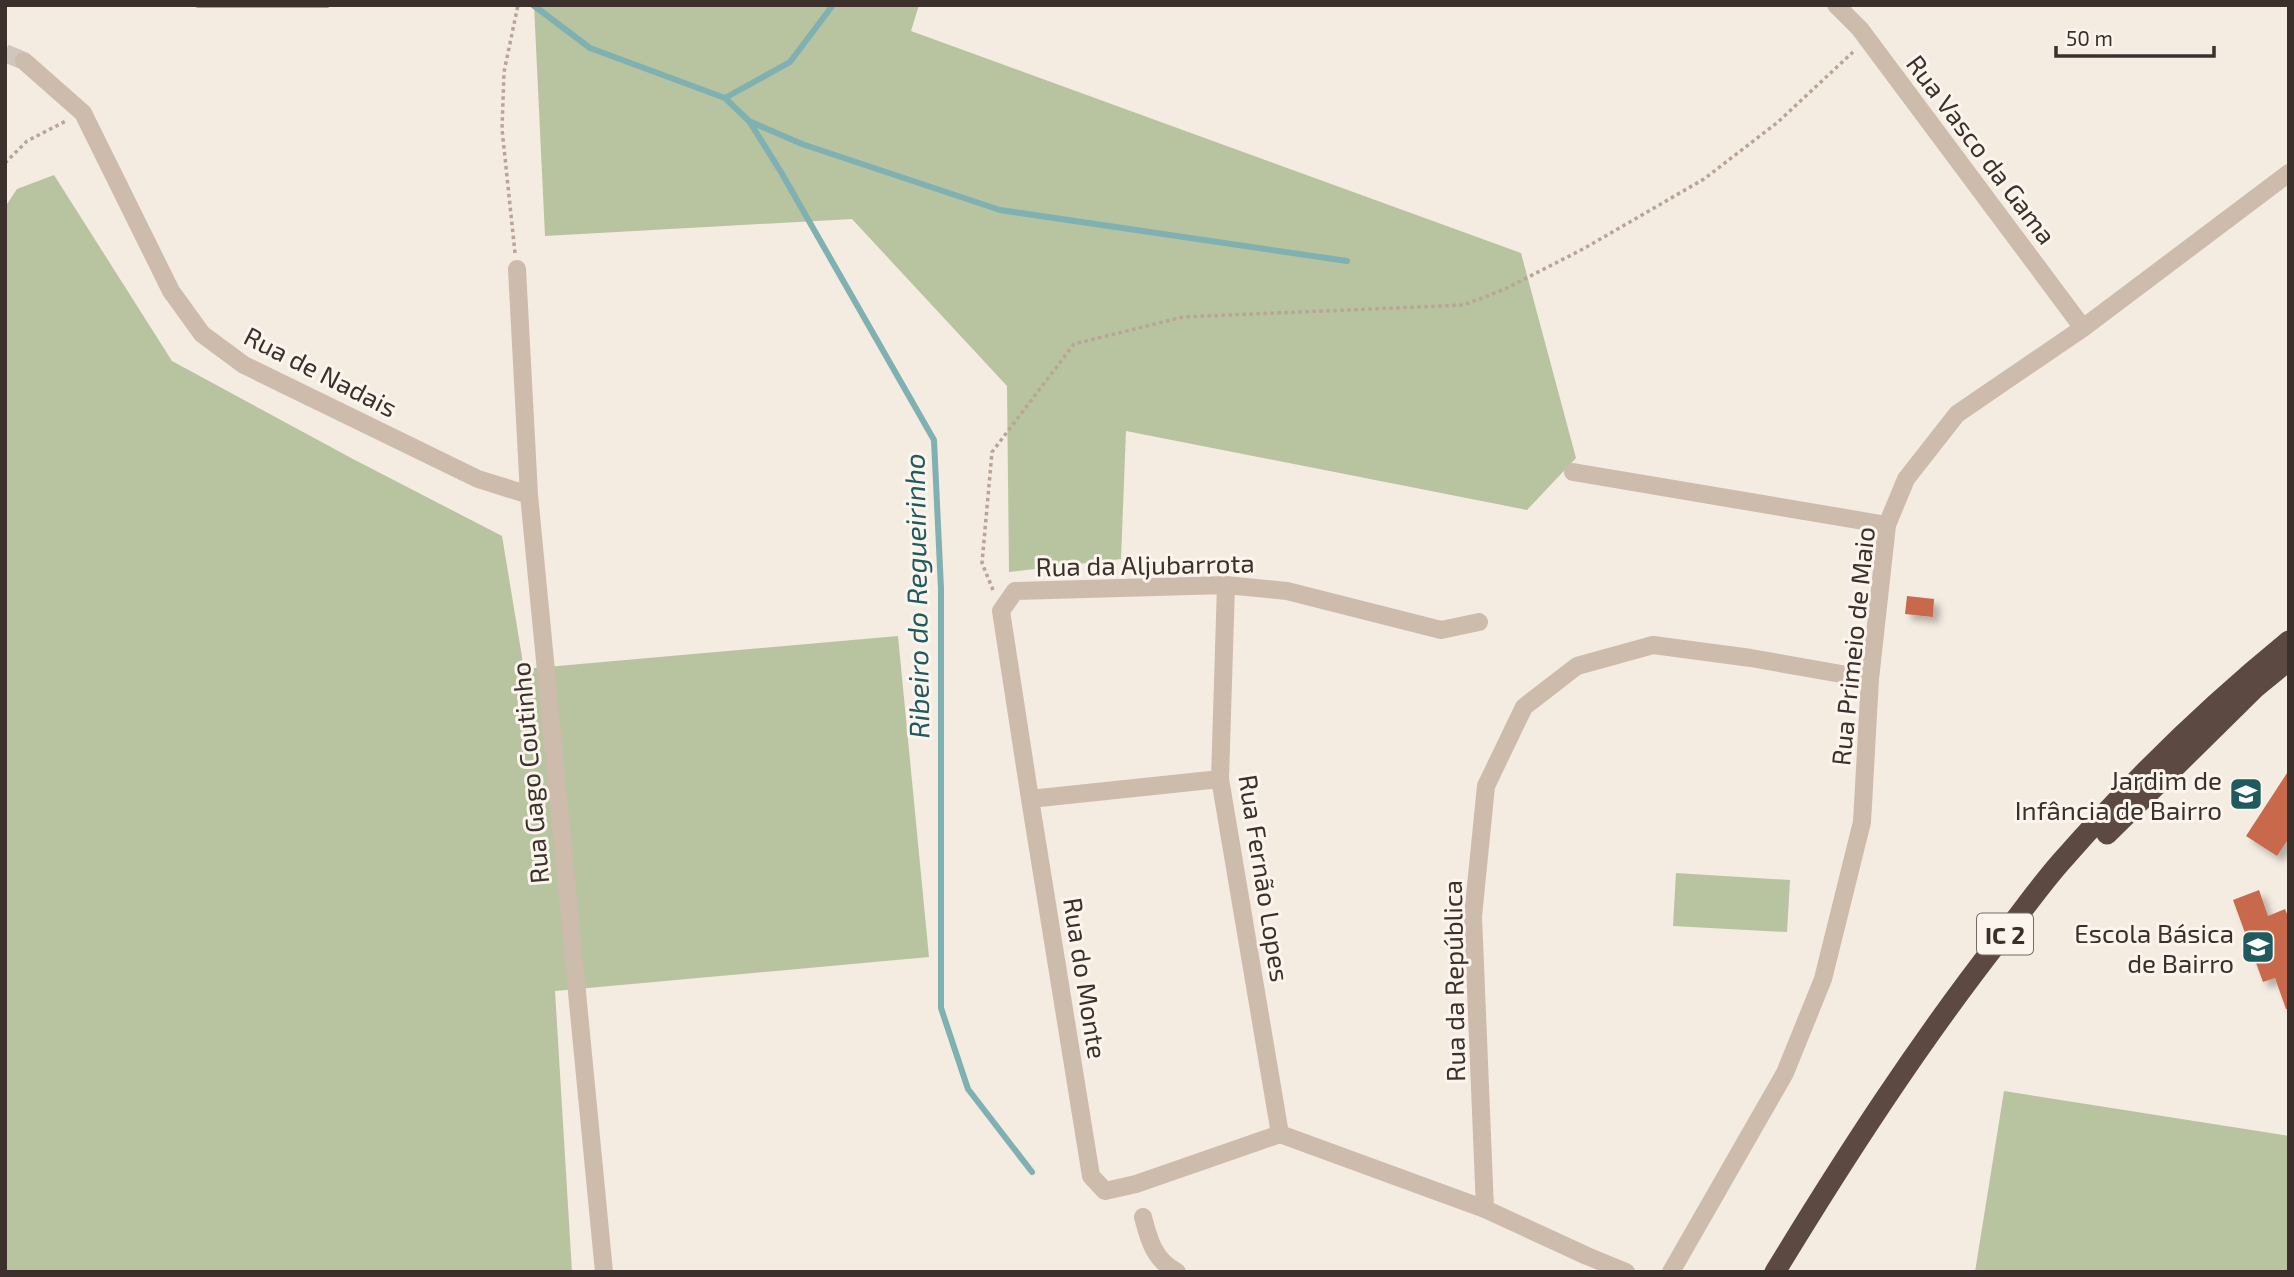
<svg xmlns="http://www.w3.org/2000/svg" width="2294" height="1277" font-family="'Exo 2',sans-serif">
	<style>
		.green { fill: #b8c4a0 }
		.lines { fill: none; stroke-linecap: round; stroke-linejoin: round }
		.stream { stroke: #7fb0b2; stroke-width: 6 }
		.building { fill: #c8694b; filter: url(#shadow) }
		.minor-tunnel { stroke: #cfc6bd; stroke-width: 18; stroke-dasharray: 18 9; stroke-linecap: butt }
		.path { stroke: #b9a596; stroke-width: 3.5; stroke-dasharray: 3.5 3.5; stroke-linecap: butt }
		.minor { stroke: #cdbbac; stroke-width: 18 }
		.highway { stroke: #5c4a42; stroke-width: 21 }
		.labels { text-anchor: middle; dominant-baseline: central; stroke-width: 6; stroke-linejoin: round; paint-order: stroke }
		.shield { fill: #fbf5ee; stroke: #756b66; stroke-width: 2 }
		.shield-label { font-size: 24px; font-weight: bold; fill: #3b302b }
		.street-label { font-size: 26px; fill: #3b302b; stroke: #fbf5ee }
		.poi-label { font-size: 26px; fill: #3b302b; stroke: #fbf5ee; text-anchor: end }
		.water-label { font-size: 28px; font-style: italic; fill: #1f5a5e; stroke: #fbf5ee }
	</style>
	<defs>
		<filter id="shadow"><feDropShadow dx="6" dy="6" stdDeviation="3.5" flood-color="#0004"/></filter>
	</defs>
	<rect width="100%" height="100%" fill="#f4ebe1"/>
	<!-- green -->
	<path class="green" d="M 534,5 L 919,5 L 911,31 L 1521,253 L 1576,458 L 1527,510 L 1126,431 L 1121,559 L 1009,572 L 1007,386 L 852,219 L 545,236 Z
		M 54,175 L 172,361 L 353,459 L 502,536 L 524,669 L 898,636 L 929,957 L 555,991 L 572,1272 L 5,1272 L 5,207 L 17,189 Z
		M 1676,873 L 1790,880 L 1787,932 L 1673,926 Z
		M 2004,1091 L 2289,1136 L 2289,1272 L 1975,1272 Z"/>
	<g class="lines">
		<!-- stream -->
		<path class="stream" d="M 198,5 L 327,5
			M 533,5 L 590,48 L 725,98 L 749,121 L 781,172 L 934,440 L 941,589 L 941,1008 L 968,1089 L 1032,1172
			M 725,98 L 790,62 L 833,5
			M 751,122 L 802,144 L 1000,210 L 1347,261"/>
	</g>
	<!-- building -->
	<path class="building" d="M 1907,596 L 1934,599 L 1933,617 L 1905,614 Z
		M 2289,770 L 2289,838 L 2277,856 L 2246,836 Z
		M 2259,890 L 2268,916 L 2285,909 L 2289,919 L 2289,1009 L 2286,1009 L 2275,978 L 2263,982 L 2233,900 Z"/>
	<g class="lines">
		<!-- minor-tunnel -->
		<path class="minor-tunnel" d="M 5,53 L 24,61"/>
		<!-- path -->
		<path class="path" d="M 5,163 L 27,141 L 66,121
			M 515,253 L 502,129 L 504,72 L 518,5
			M 993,590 L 982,563 L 992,452 L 1074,344 L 1183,317 L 1464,305 L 1505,289 L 1583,249 L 1704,179 L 1778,122 L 1853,52"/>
		<!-- minor -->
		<path class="minor" d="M 1836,5 L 1860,29 L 2083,328
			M 24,61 L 83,113 L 171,291 L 202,334 L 244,365 L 478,479 L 529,495
			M 517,269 L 529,495 L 604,1272
			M 1573,472 L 1887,525
			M 1226,585 L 1220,779 L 1280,1134
			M 1030,799 L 1220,779
			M 1280,1134 L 1136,1184 L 1105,1191 L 1091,1176 L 1030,799 L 1001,611 L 1015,591 L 1226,585 L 1287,591 L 1441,630 L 1479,622
			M 1280,1134 L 1485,1209 L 1587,1256 L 1626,1272
			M 1485,1209 L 1473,916 L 1486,786 L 1524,707 L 1577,666 L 1653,645 L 1751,658 L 1870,679
			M 1143,1217 C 1149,1240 1154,1260 1177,1272
			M 1671,1272 L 1785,1073 L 1823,979 L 1862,822 L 1870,679 L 1887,525 L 1906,479 L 1957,414 L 2083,328 L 2289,173"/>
		<!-- highway -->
		<path class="highway" d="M 2107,834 L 2256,687 L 2289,660
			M 1775,1272 C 1845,1157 1918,1044 2001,938 C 2021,913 2039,887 2060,863 C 2130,783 2207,708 2289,641"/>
	</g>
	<!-- icons -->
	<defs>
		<symbol id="school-square" viewBox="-11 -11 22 22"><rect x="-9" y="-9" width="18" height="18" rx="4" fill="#1f5a5e" stroke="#fbf5ee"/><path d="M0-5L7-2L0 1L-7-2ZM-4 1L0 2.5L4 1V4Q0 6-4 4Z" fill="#fff"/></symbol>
	</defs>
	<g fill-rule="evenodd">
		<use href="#school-square" x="2227" y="775" width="38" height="38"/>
		<use href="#school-square" x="2239" y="928" width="38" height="38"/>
	</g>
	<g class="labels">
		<!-- shield labels -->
		<rect class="shield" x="1977" y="913.5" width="56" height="41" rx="5"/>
		<g class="shield-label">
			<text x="2005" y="934">IC 2</text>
		</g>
		<!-- street labels -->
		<g class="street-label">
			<text transform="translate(1982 149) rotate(53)">Rua Vasco da Gama</text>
			<text transform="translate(321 371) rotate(27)">Rua de Nadais</text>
			<text transform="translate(1145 564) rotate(-1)">Rua da Aljubarrota</text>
			<text transform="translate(1852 646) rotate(-84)">Rua Primeio de Maio</text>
			<text transform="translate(529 773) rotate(-95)">Rua Gago Coutinho</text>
			<text transform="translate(1265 878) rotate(81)">Rua Fernão Lopes</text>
			<text transform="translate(1086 978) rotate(81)">Rua do Monte</text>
			<text transform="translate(1453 981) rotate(-91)">Rua da República</text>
		</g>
		<!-- poi labels -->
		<g class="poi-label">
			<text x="2222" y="779">Jardim de<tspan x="2222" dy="30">Infância de Bairro</tspan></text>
			<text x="2234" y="932">Escola Básica<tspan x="2234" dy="30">de Bairro</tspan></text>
		</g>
		<!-- water labels -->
		<g class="water-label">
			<text transform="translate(916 596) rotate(-91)">Ribeiro do Regueirinho</text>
		</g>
	</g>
	<!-- border -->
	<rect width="2294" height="1277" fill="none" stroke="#3b302b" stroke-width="14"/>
	<!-- scale -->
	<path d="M2056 46v10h158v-10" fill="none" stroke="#3b302b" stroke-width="3.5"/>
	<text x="2066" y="46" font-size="21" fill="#3b302b" stroke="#fbf5ee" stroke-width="5" paint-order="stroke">50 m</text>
</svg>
